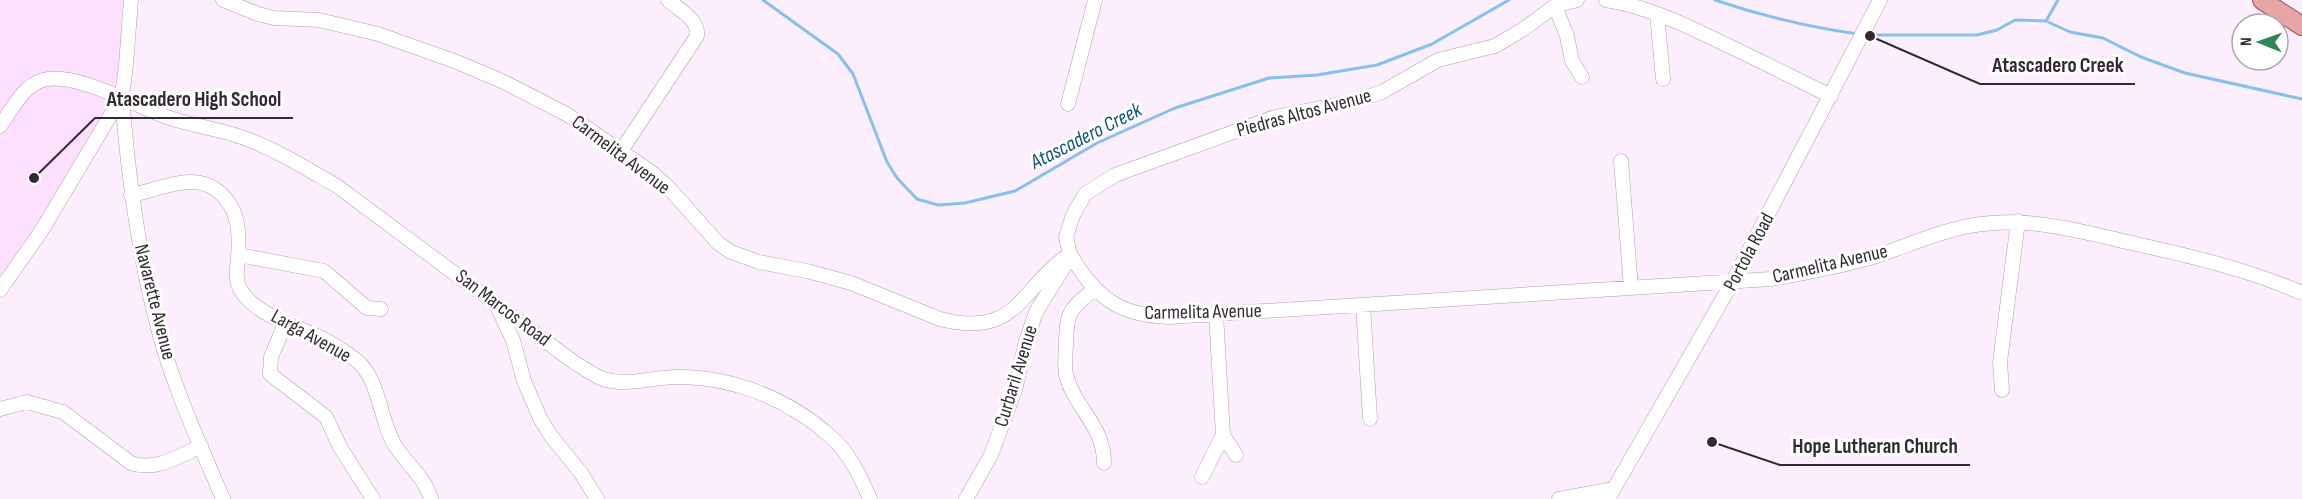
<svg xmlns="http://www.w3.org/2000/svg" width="2302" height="499" font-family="'Sofia Sans Condensed',sans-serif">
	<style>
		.built { fill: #fce0fe }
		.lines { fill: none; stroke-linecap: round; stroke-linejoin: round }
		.stream { stroke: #85c0ef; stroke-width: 3 }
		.minor-casing { stroke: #b29db3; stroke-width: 15 }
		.major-casing { stroke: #9d5255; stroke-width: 20 }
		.minor { stroke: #fff; stroke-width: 14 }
		.major { stroke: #e7a4a4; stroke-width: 18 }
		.labels { text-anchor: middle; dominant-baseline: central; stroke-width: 6; stroke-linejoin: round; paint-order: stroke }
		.street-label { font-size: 20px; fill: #322a33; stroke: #fff }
		.water-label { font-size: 21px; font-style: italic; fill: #0c527e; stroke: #fff }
		.leader { fill: none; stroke: #322a33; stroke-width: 2 }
		.callout-dot { fill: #322a33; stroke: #fff; stroke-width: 2 }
		.callout-label { font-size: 21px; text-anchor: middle; font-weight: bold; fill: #322a33; stroke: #fff; stroke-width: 6; stroke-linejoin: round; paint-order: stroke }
	</style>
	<rect width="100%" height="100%" fill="#fceefc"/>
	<!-- built -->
	<path class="built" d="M 0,0 L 122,0 L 121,49 L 117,76 L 97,128 L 37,229 L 0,281 Z"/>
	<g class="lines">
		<!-- stream -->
		<path class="stream" d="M 763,0 L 838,54 L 853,74 L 887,162 L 897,178 L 917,199 L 938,205 L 965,203 L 1015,191 L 1097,143 L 1175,108 L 1269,78 L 1317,75 L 1377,65 L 1432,44 L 1509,0
			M 1715,0 C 1762,16 1809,27 1858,34
			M 2046,21 L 2058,0
			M 1865,35 L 1977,35 L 1997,30 L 2015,20 L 2046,21 L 2070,32 L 2103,38 L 2141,57 L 2185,73 L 2302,99"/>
		<defs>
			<path id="minor" d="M 223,0 L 258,14 L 274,18 L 319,20 L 378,34 L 457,62 L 504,82 L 568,115 L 651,172 L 667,186 L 718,243 L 731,252 L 759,262 L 807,271 L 851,283 L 940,319 C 1019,339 1019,288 1070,254 C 1095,297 1119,316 1170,317 L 1771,279 C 1805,273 1839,267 1873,257 C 1905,247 1936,232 1969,226 C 2026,215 2080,231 2136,244 C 2191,256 2249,270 2302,293
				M 1606,0 C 1651,7 1691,28 1731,47 C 1765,63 1798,80 1831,96
				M 1555,6 L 1567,36 L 1572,61 L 1582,77
				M 1657,14 L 1663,79
				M 122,96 C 128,176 138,254 159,332 C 174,389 200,444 223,499
				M 1068,104 L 1095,0
				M 0,126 C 12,110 23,85 43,80 C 73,71 135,105 164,116 C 190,126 218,128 244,138 C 277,150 307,169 337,186 L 575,363 C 584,368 593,375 603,379 C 628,387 651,377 676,377 C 732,376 789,399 831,437 C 849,452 861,478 870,499
				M 621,151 L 697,36 C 699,19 679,10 668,0
				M 1621,161 L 1631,288
				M 131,195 C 157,191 190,172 215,189 C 239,206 240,231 238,258 C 237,269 235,280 240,289 C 252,310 284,323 305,331 C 322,337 342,349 356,360 C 381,380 379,421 396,447 C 408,465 425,478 431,499
				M 238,255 L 324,271 L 367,308 L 381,309
				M 1095,289 C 1070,309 1067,310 1066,342 C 1066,353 1064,365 1066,375 C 1075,409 1104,425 1104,463
				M 0,290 L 42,230 L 122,96 L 126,65 L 131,0
				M 1363,305 L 1370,419
				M 497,306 L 513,340 L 524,381 L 540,418 L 551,436 L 581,473 L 597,499
				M 285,324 L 271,357 L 270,374 L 326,417 L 340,447 L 373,499
				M 2002,390 L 2000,362 L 2018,221
				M 0,409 L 27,402 L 63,412 L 131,463 C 156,472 179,456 201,446
				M 1223,435 L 1236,455
				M 1202,477 L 1223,435 L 1216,314
				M 966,499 L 991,455 L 1015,390 L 1026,341 L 1036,312 L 1067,262 L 1070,254 L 1066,237 L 1073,215 L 1085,194 L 1115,175 L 1275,117 L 1355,101 L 1382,92 L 1438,60 L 1495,46 L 1522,30 L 1555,6 L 1577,0
				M 1559,499 L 1614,489
				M 1608,499 L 1733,281 L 1880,0"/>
			<path id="major" d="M 2262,0 L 2302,26"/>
		</defs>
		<!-- minor casing -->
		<use href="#minor" class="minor-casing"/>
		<!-- major casing -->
		<use href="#major" class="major-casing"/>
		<!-- minor -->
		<use href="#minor" class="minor"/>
		<!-- major -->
		<use href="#major" class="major"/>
	</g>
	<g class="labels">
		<!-- street labels -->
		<g class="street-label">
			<text transform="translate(1304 113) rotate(-15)">Piedras Altos Avenue</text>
			<text transform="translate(621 155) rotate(37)">Carmelita Avenue</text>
			<text transform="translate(1749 252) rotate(-62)">Portola Road</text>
			<text transform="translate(1830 264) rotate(-13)">Carmelita Avenue</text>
			<text transform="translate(155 302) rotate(76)">Navarette Avenue</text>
			<text transform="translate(503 308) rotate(37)">San Marcos Road</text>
			<text transform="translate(1203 312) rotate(-1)">Carmelita Avenue</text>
			<text transform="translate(311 336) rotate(29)">Larga Avenue</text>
			<text transform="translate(1016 376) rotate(-73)">Curbaril Avenue</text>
		</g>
		<!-- water labels -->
		<g class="water-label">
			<text transform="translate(1086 136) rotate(-27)">Atascadero Creek</text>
		</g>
	</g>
	<!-- callouts -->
	<path class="leader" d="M1870 36L1980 84H2135M34 178L95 118H293M1712 442L1780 465H1970"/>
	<g class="callout-dot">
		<circle cx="1870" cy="36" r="6"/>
		<circle cx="34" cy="178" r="6"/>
		<circle cx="1712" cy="442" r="6"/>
	</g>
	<g class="callout-label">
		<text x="2058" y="72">Atascadero Creek</text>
		<text x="194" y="106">Atascadero High School</text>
		<text x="1875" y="453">Hope Lutheran Church</text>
	</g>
	<!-- north arrow -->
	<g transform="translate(2260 42) rotate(271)"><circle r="28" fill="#ffffff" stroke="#adaaad" stroke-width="1.5"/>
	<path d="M0-4.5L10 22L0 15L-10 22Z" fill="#308558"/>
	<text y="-9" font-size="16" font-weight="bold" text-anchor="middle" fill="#322a33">N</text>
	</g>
</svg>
